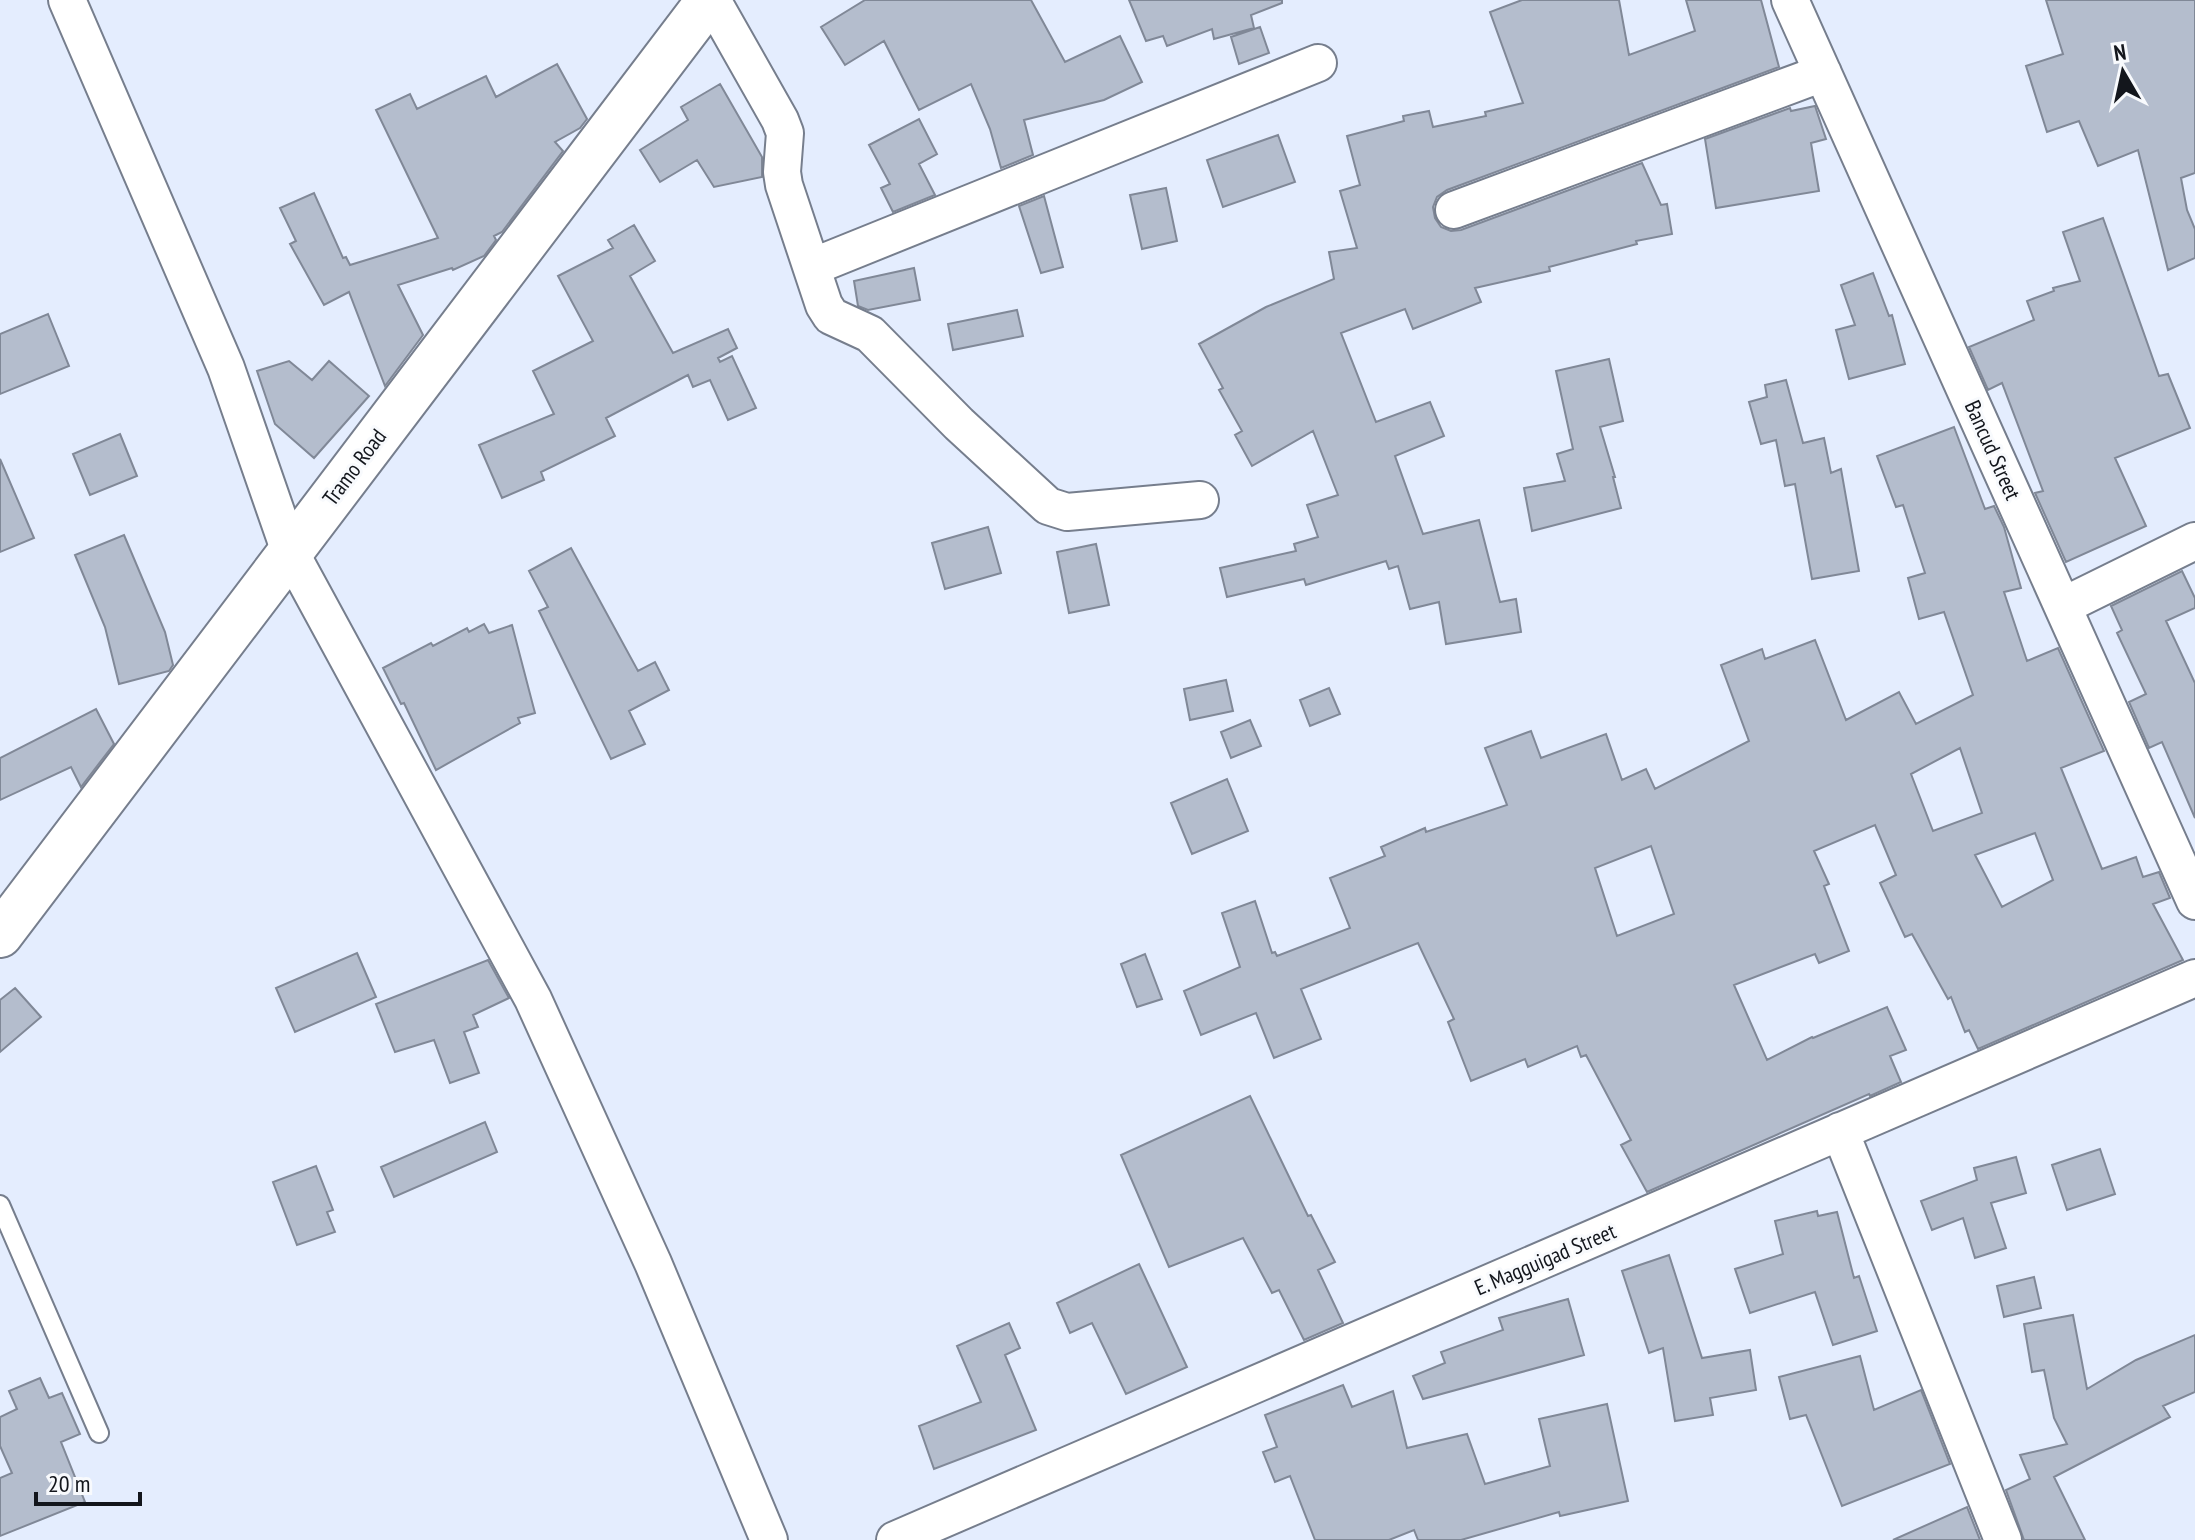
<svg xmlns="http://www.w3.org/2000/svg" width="2195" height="1540" font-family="'PT Sans Narrow',sans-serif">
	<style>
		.building { fill: #b4bdcd; stroke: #808897; stroke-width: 2; fill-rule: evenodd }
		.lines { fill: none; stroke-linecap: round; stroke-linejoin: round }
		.lane-casing { stroke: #767e8d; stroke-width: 22 }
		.street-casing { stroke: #767e8d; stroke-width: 40 }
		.secondary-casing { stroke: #767e8d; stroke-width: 48 }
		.lane { stroke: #fff; stroke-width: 18 }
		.street { stroke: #fff; stroke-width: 36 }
		.secondary { stroke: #fff; stroke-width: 44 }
		.labels { text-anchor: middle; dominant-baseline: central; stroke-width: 6; stroke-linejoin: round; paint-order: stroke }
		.street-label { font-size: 22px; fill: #13161c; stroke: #f8fafd }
	</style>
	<rect width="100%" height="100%" fill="#e4edfe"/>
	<!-- building -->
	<path class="building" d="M 865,0 L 1031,0 L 1065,62 L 1120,36 L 1142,82 L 1104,100 L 1024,120 L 1033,155 L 1001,168 L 990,129 L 971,84 L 919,110 L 884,41 L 845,65 L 821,27 Z
		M 1129,0 L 1282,0 L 1282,3 L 1251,15 L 1254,28 L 1214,39 L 1212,29 L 1167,46 L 1163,36 L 1146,41 Z
		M 1522,0 L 1619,0 L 1629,55 L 1695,31 L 1686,0 L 1761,0 L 1779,67 L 1447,190 L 1437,197 L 1433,207 L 1435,218 L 1441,227 L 1451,231 L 1461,230 L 1642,163 L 1661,205 L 1667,204 L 1672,234 L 1636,241 L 1637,244 L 1549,267 L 1550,271 L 1475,288 L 1481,302 L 1413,329 L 1405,309 L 1341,333 L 1376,422 L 1430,402 L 1444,436 L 1395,456 L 1423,534 L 1479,520 L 1500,602 L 1516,599 L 1521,632 L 1446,644 L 1439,602 L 1410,609 L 1398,566 L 1389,569 L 1386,561 L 1306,585 L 1304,579 L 1227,597 L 1220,568 L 1296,551 L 1294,544 L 1318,537 L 1307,505 L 1338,495 L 1313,431 L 1252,466 L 1235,435 L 1242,431 L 1219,390 L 1223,388 L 1199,344 L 1266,307 L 1334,279 L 1329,252 L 1357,248 L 1340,191 L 1360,185 L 1347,136 L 1404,121 L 1403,116 L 1429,111 L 1433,127 L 1486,116 L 1485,112 L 1523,103 L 1490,12 Z
		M 2046,0 L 2195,0 L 2195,173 L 2181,178 L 2187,210 L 2195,229 L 2195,258 L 2168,270 L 2138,150 L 2098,166 L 2079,121 L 2047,132 L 2026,66 L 2063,54 Z
		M 1260,27 L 1269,53 L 1239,64 L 1231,37 Z
		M 557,64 L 587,119 L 580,128 L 555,142 L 563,151 L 502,232 L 494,236 L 496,240 L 484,256 L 453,270 L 452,268 L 398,285 L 423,335 L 385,386 L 349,292 L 324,305 L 290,244 L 296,241 L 280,208 L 314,193 L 343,258 L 346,257 L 350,265 L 438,238 L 376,110 L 410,94 L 417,109 L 486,76 L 496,97 Z
		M 720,84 L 762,157 L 762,177 L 714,187 L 697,160 L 660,182 L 640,150 L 688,120 L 681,107 Z
		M 1815,106 L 1826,139 L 1811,143 L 1819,191 L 1716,208 L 1705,139 L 1790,108 L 1791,111 Z
		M 919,119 L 937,154 L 919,164 L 935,195 L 893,212 L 881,188 L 890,184 L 869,145 Z
		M 1278,135 L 1295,182 L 1223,207 L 1207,160 Z
		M 1166,188 L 1177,241 L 1142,249 L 1130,195 Z
		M 1044,196 L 1063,267 L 1041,273 L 1019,206 Z
		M 2103,218 L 2159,376 L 2168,374 L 2190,428 L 2115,458 L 2146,526 L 2066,562 L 2035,493 L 2043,491 L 2002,383 L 1988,390 L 1969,347 L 2034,320 L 2027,301 L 2054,291 L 2053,288 L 2080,281 L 2063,232 Z
		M 634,225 L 655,261 L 630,276 L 673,353 L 728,329 L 737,348 L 718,358 L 720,362 L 732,356 L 756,408 L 728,420 L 710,380 L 693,387 L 688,375 L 606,418 L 615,436 L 541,472 L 544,480 L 502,498 L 479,445 L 554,414 L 533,371 L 593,341 L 558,276 L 613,248 L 608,240 Z
		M 914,268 L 920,300 L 868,310 L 858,306 L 854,281 Z
		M 1873,273 L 1889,316 L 1892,315 L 1905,364 L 1849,379 L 1836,330 L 1855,325 L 1841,285 Z
		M 1017,310 L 1023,336 L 953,350 L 948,324 Z
		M 48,314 L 69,366 L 0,394 L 0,334 Z
		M 1609,359 L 1623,421 L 1600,427 L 1615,477 L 1613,477 L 1621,508 L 1532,531 L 1524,488 L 1565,481 L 1557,454 L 1573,449 L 1556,371 Z
		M 289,361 L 312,380 L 329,361 L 369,396 L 314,458 L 275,424 L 257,371 Z
		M 1786,380 L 1803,443 L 1824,438 L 1831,473 L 1841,469 L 1859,571 L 1812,579 L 1795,484 L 1785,486 L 1776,440 L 1761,444 L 1749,402 L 1767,397 L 1765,385 Z
		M 1954,427 L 1985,509 L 1994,506 L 2004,527 L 2021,588 L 2004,592 L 2027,661 L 2058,648 L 2104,751 L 2061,768 L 2102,869 L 2136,857 L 2143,877 L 2159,872 L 2170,898 L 2153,904 L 2183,960 L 1978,1049 L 1969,1030 L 1965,1032 L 1951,997 L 1948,999 L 1912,934 L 1905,937 L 1880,883 L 1896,875 L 1875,825 L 1814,851 L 1829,884 L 1824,886 L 1849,951 L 1819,963 L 1815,954 L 1734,985 L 1767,1060 L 1812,1037 L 1813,1038 L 1887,1007 L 1906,1050 L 1890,1056 L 1901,1082 L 1870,1096 L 1869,1094 L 1647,1192 L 1621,1145 L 1631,1140 L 1586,1055 L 1581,1057 L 1577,1046 L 1528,1067 L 1525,1059 L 1471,1081 L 1448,1022 L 1454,1019 L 1418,943 L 1301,989 L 1321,1039 L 1274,1058 L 1256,1013 L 1201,1035 L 1184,991 L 1240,967 L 1222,913 L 1255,901 L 1272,953 L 1275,952 L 1277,956 L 1350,928 L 1330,878 L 1385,856 L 1381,847 L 1425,828 L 1426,832 L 1507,805 L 1485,748 L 1531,731 L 1541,758 L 1606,734 L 1622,780 L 1646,769 L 1655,789 L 1749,741 L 1721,665 L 1762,649 L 1765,659 L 1815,640 L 1846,720 L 1899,692 L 1916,724 L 1973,695 L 1944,612 L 1919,619 L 1908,578 L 1925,573 L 1903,505 L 1896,507 L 1877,456 ZM 1960,748 L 1982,813 L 1933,831 L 1911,774 ZM 2035,833 L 2053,880 L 2002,907 L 1975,855 ZM 1651,846 L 1674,914 L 1617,936 L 1595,868 Z
		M 120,434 L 137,476 L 90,495 L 73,454 Z
		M 0,459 L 34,538 L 0,552 Z
		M 988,527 L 1001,573 L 945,589 L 932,543 Z
		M 124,535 L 165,632 L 173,665 L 169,671 L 119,684 L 105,627 L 75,555 Z
		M 1096,544 L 1109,605 L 1069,613 L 1057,552 Z
		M 571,548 L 638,671 L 655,662 L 669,690 L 629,711 L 645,744 L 611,759 L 539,611 L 548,607 L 529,571 Z
		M 2182,571 L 2195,598 L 2195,608 L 2166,621 L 2195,683 L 2195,818 L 2162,742 L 2149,748 L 2129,702 L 2146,694 L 2117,633 L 2122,630 L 2111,606 Z
		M 484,624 L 489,633 L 512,625 L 535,713 L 518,718 L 520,723 L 436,770 L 404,703 L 401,704 L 383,668 L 431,643 L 433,646 L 467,628 L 469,632 Z
		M 1226,680 L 1233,711 L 1190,720 L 1184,689 Z
		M 1329,688 L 1340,714 L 1310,726 L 1300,700 Z
		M 96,709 L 114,744 L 81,787 L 71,767 L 0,800 L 0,758 Z
		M 1250,720 L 1261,746 L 1231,758 L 1221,732 Z
		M 1227,779 L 1248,831 L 1192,854 L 1171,803 Z
		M 357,953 L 376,997 L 295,1032 L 276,988 Z
		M 1145,954 L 1162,999 L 1137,1007 L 1121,964 Z
		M 488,960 L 509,998 L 473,1015 L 478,1027 L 464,1032 L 479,1073 L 450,1083 L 434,1040 L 395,1052 L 376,1004 Z
		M 15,988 L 41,1017 L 0,1052 L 0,1000 Z
		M 1250,1096 L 1308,1216 L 1311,1215 L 1335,1262 L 1318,1270 L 1343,1323 L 1304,1340 L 1279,1290 L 1272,1293 L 1243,1238 L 1169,1267 L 1121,1155 Z
		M 485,1122 L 497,1152 L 394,1197 L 381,1167 Z
		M 2100,1149 L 2115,1194 L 2067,1210 L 2052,1165 Z
		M 2016,1157 L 2026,1193 L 1991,1203 L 2006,1248 L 1975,1258 L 1963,1218 L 1932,1230 L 1921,1201 L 1977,1180 L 1974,1168 Z
		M 316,1166 L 333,1210 L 327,1212 L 335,1232 L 297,1245 L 273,1182 Z
		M 1817,1211 L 1818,1216 L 1837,1212 L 1854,1278 L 1859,1276 L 1877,1331 L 1833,1345 L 1815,1292 L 1750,1313 L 1735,1269 L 1783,1254 L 1775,1221 Z
		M 1669,1255 L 1702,1358 L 1750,1350 L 1756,1390 L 1710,1398 L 1713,1415 L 1675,1421 L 1663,1348 L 1649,1353 L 1622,1271 Z
		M 1139,1264 L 1187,1367 L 1126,1394 L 1092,1323 L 1070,1333 L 1057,1303 Z
		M 2034,1277 L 2041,1308 L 2004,1317 L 1997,1286 Z
		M 1568,1299 L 1584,1355 L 1423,1399 L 1413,1376 L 1445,1363 L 1441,1352 L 1503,1330 L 1499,1318 Z
		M 2073,1315 L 2087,1389 L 2136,1360 L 2195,1335 L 2195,1392 L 2163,1406 L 2170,1417 L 2054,1477 L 2085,1540 L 2024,1540 L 2006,1490 L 2030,1479 L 2020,1455 L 2067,1444 L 2054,1418 L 2044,1370 L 2032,1372 L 2024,1324 Z
		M 1009,1323 L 1020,1348 L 1005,1355 L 1036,1430 L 934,1469 L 919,1426 L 981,1402 L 957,1346 Z
		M 1860,1356 L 1874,1410 L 1921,1390 L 1950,1464 L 1842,1506 L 1806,1415 L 1790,1419 L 1779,1377 Z
		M 40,1378 L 49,1398 L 62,1393 L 80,1434 L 61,1442 L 85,1502 L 0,1536 L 0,1478 L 12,1473 L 0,1446 L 0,1417 L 17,1409 L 9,1391 Z
		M 1343,1385 L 1352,1407 L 1393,1391 L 1407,1448 L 1467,1434 L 1485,1484 L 1550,1466 L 1539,1419 L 1607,1404 L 1628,1501 L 1560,1516 L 1559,1512 L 1461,1540 L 1418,1540 L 1414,1530 L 1389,1540 L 1315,1540 L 1290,1476 L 1275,1482 L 1263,1452 L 1277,1447 L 1265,1415 Z
		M 1967,1507 L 1980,1540 L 1893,1540 Z"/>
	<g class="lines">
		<defs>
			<path id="lane" d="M 0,1205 L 99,1433"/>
			<path id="street" d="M 67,0 L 226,368 L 290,552 L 533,999 L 653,1263 L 769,1540
				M 712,0 L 780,120 L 785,133 L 782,172 L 784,185 L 824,305 L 831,316 L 870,334 L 959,424 L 1048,506 L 1067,512 L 1200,500
				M 1790,0 L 2195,901
				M 1454,210 L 1823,73
				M 812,267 L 1318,63
				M 2063,606 L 2195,541
				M 1840,1131 L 2003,1540
				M 895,1540 L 2195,978"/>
			<path id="secondary" d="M 0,935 L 709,0"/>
		</defs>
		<!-- lane casing -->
		<use href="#lane" class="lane-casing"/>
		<!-- street casing -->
		<use href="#street" class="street-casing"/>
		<!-- secondary casing -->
		<use href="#secondary" class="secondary-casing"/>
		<!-- lane -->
		<use href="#lane" class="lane"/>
		<!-- street -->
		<use href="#street" class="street"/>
		<!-- secondary -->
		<use href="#secondary" class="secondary"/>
	</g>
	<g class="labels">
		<!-- street labels -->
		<g class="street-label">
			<text transform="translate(1993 450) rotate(66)">Bancud Street</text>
			<text transform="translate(354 467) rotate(-53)">Tramo Road</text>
			<text transform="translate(1545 1259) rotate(-23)">E. Magguigad Street</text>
		</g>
	</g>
	<!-- north arrow -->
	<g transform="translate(2123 72) rotate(351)" stroke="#f8fafd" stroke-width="6" paint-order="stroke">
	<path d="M0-6L14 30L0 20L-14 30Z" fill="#13161c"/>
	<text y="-12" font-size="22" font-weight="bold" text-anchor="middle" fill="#13161c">N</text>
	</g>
	<!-- scale -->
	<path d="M36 1492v12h104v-12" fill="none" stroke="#13161c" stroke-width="4"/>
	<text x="48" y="1492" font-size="24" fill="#13161c" stroke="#f8fafd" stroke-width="6" paint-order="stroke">20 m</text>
</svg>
